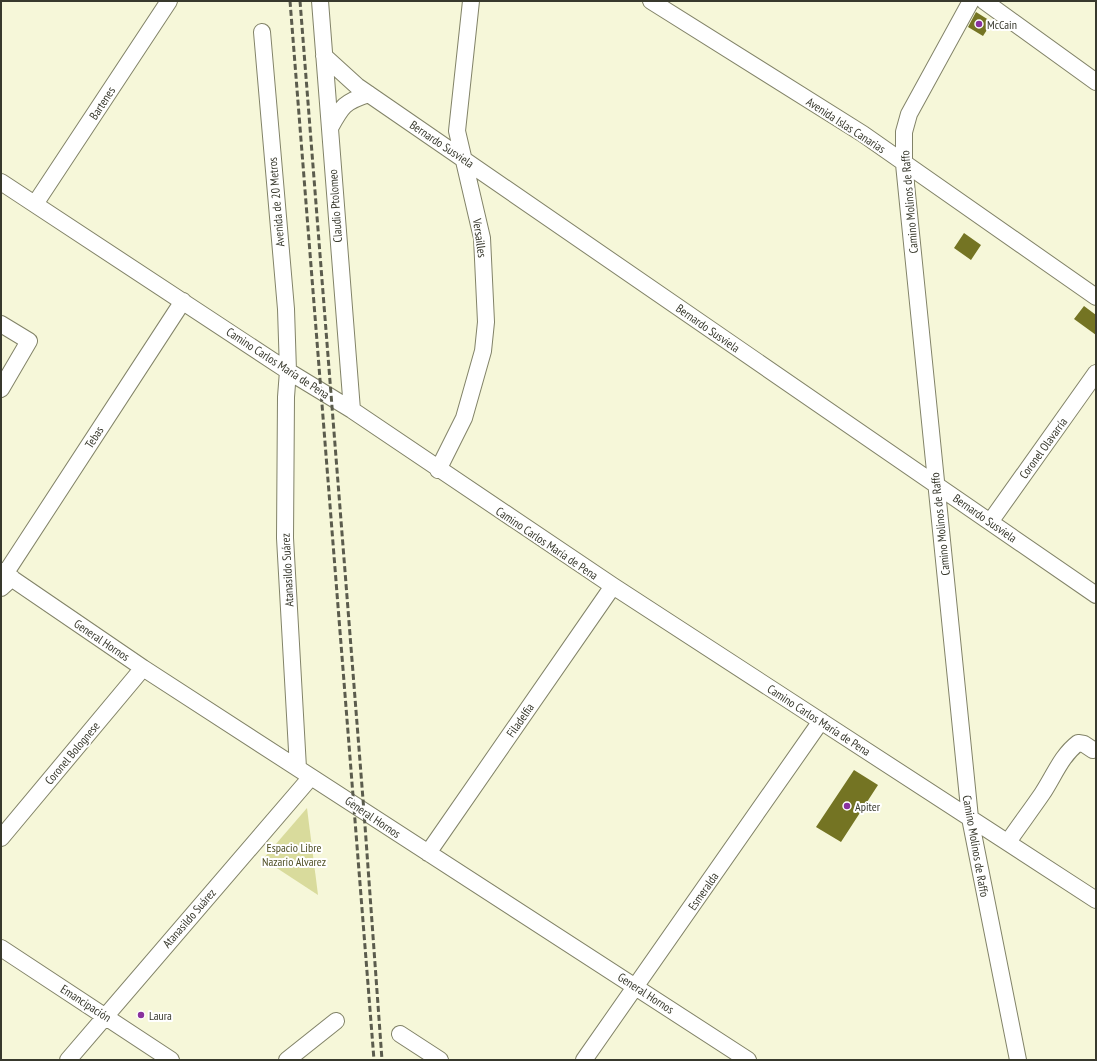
<svg xmlns="http://www.w3.org/2000/svg" width="1097" height="1061" font-family="'PT Sans Narrow',sans-serif">
	<style>
		.green { fill: #d9db9c }
		.building { fill: #747423 }
		.lines { fill: none; stroke-linecap: round; stroke-linejoin: round }
		.minor-casing { stroke: #828368; stroke-width: 18 }
		.minor { stroke: #fff; stroke-width: 16 }
		.rail { stroke: #5b5c4d; stroke-width: 3; stroke-dasharray: 6 3; stroke-linecap: butt }
		.poi-dot { fill: #89319e; stroke: #fff; stroke-width: 1.5 }
		.labels { text-anchor: middle; dominant-baseline: central; stroke-width: 4; stroke-linejoin: round; paint-order: stroke }
		.poi-label { font-size: 12px; fill: #38392d; stroke: #fff; text-anchor: start }
		.street-label { font-size: 12px; fill: #38392d; stroke: #fff }
		.park-label { font-size: 12px; fill: #4f4f24; stroke: #fff }
	</style>
	<rect width="100%" height="100%" fill="#f6f7d9"/>
	<!-- green -->
	<path class="green" d="M 307,808 L 318,895 L 263,859 Z"/>
	<!-- building -->
	<path class="building" d="M 976,12 L 992,22 L 983,36 L 968,27 Z
		M 964,233 L 981,245 L 971,260 L 954,248 Z
		M 1084,306 L 1096,315 L 1096,335 L 1074,319 Z
		M 854,770 L 878,785 L 841,842 L 816,827 Z"/>
	<g class="lines">
		<defs>
			<path id="minor" d="M 320,1 L 352,410
				M 651,1 L 863,134 L 1096,297
				M 971,1 L 909,114 L 904,132 L 904,164 L 970,818 L 1018,1060
				M 984,1 L 1096,82
				M 262,32 L 286,309 L 288,371 L 286,397 L 285,538 L 298,768
				M 324,56 L 357,86 L 1096,595
				M 330,128 C 342,106 344,102 369,94
				M 1,182 L 288,371 L 352,410 L 613,586 L 1096,900
				M 35,204 L 169,1
				M 1,324 L 29,341 L 1,389
				M 438,470 L 464,418 L 483,351 L 486,322 L 482,238 L 457,131 L 471,1
				M 990,522 L 1096,373
				M 1,571 L 143,668 L 748,1060
				M 5,574 L 183,301
				M 1,588 L 12,578
				M 1,838 L 143,668
				M 1008,842 C 1019,826 1031,810 1042,794 C 1054,776 1061,756 1078,743 L 1084,744 L 1093,750
				M 428,853 L 613,586
				M 1,948 L 171,1060
				M 400,1034 L 440,1060
				M 68,1060 L 311,777
				M 287,1060 L 336,1021
				M 584,1060 L 821,721"/>
		</defs>
		<!-- minor casing -->
		<use href="#minor" class="minor-casing"/>
		<!-- minor -->
		<use href="#minor" class="minor"/>
		<!-- rail -->
		<path class="rail" d="M 290,1 L 374,1060
			M 300,1 L 364,812 L 382,1060"/>
	</g>
	<!-- markers -->
	<g class="poi-dot">
		<circle cx="979" cy="24" r="4"/>
		<circle cx="847" cy="806" r="4"/>
		<circle cx="141" cy="1015" r="4"/>
	</g>
	<g class="labels">
		<!-- poi labels -->
		<g class="poi-label">
			<text x="987" y="24">McCain</text>
			<text x="855" y="806">Apiter</text>
			<text x="149" y="1015">Laura</text>
		</g>
		<!-- street labels -->
		<g class="street-label">
			<text transform="translate(102 103) rotate(-57)">Bartenes</text>
			<text transform="translate(846 125) rotate(33)">Avenida Islas Canarias</text>
			<text transform="translate(442 144) rotate(34)">Bernardo Susviela</text>
			<text transform="translate(276 202) rotate(-95)">Avenida de 20 Metros</text>
			<text transform="translate(909 202) rotate(-95)">Camino Molinos de Raffo</text>
			<text transform="translate(335 206) rotate(-94)">Claudio Ptolomeo</text>
			<text transform="translate(480 238) rotate(82)">Versailles</text>
			<text transform="translate(708 328) rotate(35)">Bernardo Susviela</text>
			<text transform="translate(278 363) rotate(33)">Camino Carlos María de Pena</text>
			<text transform="translate(94 437) rotate(-57)">Tebas</text>
			<text transform="translate(1043 448) rotate(-54)">Coronel Olavarría</text>
			<text transform="translate(985 518) rotate(35)">Bernardo Susviela</text>
			<text transform="translate(940 524) rotate(-96)">Camino Molinos de Raffo</text>
			<text transform="translate(547 543) rotate(34)">Camino Carlos María de Pena</text>
			<text transform="translate(287 570) rotate(-93)">Atanasildo Suárez</text>
			<text transform="translate(102 640) rotate(34)">General Hornos</text>
			<text transform="translate(520 720) rotate(-55)">Filadelfia</text>
			<text transform="translate(819 720) rotate(33)">Camino Carlos María de Pena</text>
			<text transform="translate(72 753) rotate(-50)">Coronel Bolognese</text>
			<text transform="translate(373 817) rotate(34)">General Hornos</text>
			<text transform="translate(976 846) rotate(80)">Camino Molinos de Raffo</text>
			<text transform="translate(703 891) rotate(-55)">Esmeralda</text>
			<text transform="translate(189 918) rotate(-49)">Atanasildo Suárez</text>
			<text transform="translate(646 993) rotate(33)">General Hornos</text>
			<text transform="translate(86 1003) rotate(33)">Emancipación</text>
		</g>
		<!-- park labels -->
		<g class="park-label">
			<text x="294" y="847">Espacio Libre<tspan x="294" dy="14">Nazario Alvarez</tspan></text>
		</g>
	</g>
	<!-- border -->
	<rect width="1097" height="1061" fill="none" stroke="#38392d" stroke-width="4"/>
</svg>
